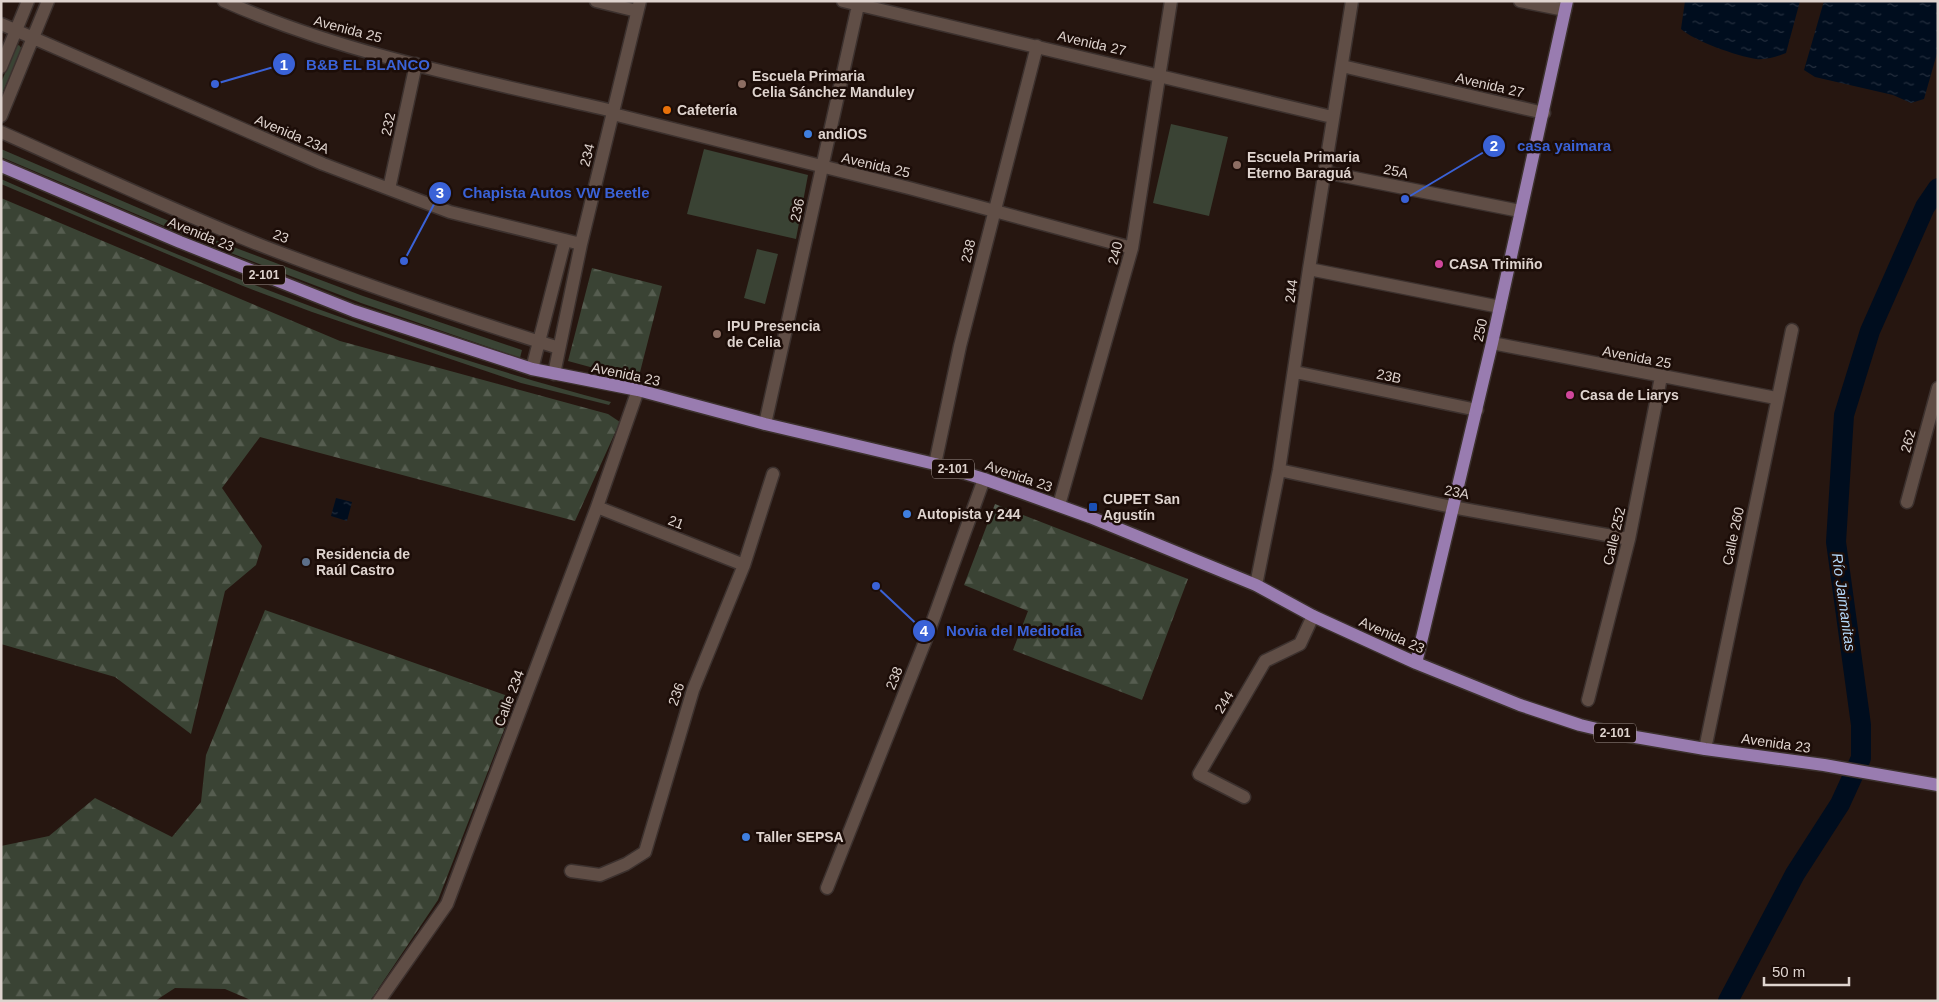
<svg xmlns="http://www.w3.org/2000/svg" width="1939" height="1002" font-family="Helvetica,sans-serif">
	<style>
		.grass { fill: #3a4334 }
		.forest { fill: url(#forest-firs) }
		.water { fill: url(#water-ripples) }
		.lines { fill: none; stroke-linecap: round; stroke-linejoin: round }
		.river { stroke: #000d1e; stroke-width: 20 }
		.minor-casing { stroke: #3c312e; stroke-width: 15 }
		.major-casing { stroke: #3c312e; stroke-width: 15 }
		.minor { stroke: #604e46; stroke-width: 12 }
		.major { stroke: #997cb0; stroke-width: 12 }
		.education-dot { fill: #8d6e63; stroke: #1c0d08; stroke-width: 2 }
		.food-dot { fill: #e8710a; stroke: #1c0d08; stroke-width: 2 }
		.shop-dot { fill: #3f7fe0; stroke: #1c0d08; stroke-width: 2 }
		.hotel-dot { fill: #d1479c; stroke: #1c0d08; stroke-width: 2 }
		.transit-dot { fill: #1a4fb4; stroke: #1c0d08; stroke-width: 2 }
		.service-dot { fill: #5c6f8a; stroke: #1c0d08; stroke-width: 2 }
		.labels { text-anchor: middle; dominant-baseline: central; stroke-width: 5; stroke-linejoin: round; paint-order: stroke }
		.shield { fill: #1c0d08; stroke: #a49893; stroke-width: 1 }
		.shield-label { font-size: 12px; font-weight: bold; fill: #dfd4cf }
		.street-label { font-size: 14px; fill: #dfd4cf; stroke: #1c0d08 }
		.poi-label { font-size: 14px; font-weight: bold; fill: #dfd4cf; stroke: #1c0d08; text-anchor: start }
		.water-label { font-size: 15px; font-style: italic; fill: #b4d8fa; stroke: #1c0d08 }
		.leader { fill: none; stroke: #3a62d7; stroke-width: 2 }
		.callout-dot { fill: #3a62d7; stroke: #1c0d08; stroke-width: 2 }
		.mark-label { font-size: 15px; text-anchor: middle; font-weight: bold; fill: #fff }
		.callout-label { font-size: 15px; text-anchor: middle; font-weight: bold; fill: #3a62d7; stroke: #1c0d08; stroke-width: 5; stroke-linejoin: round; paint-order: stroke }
	</style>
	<defs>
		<pattern id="forest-firs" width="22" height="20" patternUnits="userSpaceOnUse" patternTransform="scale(1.25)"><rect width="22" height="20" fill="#3a4334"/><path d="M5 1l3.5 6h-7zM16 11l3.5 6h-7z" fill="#565d50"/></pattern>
		<pattern id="water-ripples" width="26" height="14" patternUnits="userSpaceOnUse" patternTransform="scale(1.25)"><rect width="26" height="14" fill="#000d1e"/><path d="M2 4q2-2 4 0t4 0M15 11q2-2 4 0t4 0" fill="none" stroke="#252f3e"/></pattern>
	</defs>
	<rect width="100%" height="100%" fill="#261610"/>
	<!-- grass -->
	<path class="grass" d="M 19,45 L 22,49 L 1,96 L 1,83 L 16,46 Z
		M 1171,124 L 1228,137 L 1209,216 L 1153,203 Z
		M 1,149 L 204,236 L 363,296 L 522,350 L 520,358 L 361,303 L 202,242 L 1,157 Z
		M 704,149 L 808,175 L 796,239 L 687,214 Z
		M 1,179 C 199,267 401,347 611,402 L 609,405 L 521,383 L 312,312 L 243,286 L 1,184 Z
		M 757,249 L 778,254 L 765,304 L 744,298 Z"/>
	<!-- forest -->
	<path class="forest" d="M 1,198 L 340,341 L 608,414 L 620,422 L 575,521 L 260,437 L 222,488 L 262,546 L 256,565 L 225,591 L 191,734 L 115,677 L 1,644 Z
		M 592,268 L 662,286 L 638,380 L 568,361 Z
		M 995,504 L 1188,579 L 1142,700 L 1013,650 L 1028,611 L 964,585 Z
		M 265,610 L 516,699 L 438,900 L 370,1001 L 253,1001 L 225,989 L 175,988 L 155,1001 L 1,1001 L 1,846 L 49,836 L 95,798 L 172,837 L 201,802 L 206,755 Z"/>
	<!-- water -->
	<path class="water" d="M 1685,1 L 1800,1 L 1786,53 C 1776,57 1767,60 1756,59 C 1737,56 1694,41 1681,29 Z
		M 1824,1 L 1938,1 L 1938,50 L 1924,99 L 1911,103 L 1893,95 L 1815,77 L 1804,70 Z
		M 336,498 L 352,502 L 347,521 L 331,516 Z"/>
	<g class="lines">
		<!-- river -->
		<path class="river" d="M 1728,1001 L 1795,874 L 1840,804 L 1861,758 L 1861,725 L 1836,542 L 1844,415 L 1870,331 L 1925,207 L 1938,188"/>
		<defs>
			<path id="minor" d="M 224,1 C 346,55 484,81 613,111
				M 596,1 L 637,11
				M 843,1 L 1332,117
				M 1520,1 L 1565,10
				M 1,24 L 323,164 L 389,189 L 450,212 L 581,244
				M 1342,66 L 1544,113
				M 1,67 L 28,1
				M 613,114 L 909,188 L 1132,248
				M 1,116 L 48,1
				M 1,132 C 89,171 176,212 265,247 C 362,284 460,317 559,348
				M 1324,172 L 1520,211
				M 389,189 L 416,64
				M 1309,269 L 1500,307
				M 1492,343 L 1776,398
				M 532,369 L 565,240
				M 1295,372 L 1477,410
				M 554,374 L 581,244 L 640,1
				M 765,424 L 859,1
				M 935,464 L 960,346 L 1037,46
				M 1279,470 L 1452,507 L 1629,539
				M 1907,502 L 1938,388
				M 1059,505 L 1132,248 L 1171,1
				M 597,507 L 744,565
				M 1256,585 L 1279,470 L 1309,269 L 1352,1
				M 1588,700 L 1629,539 L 1661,377
				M 1705,749 L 1792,330
				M 1244,797 L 1199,774 L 1265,661 L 1300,644 L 1313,616
				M 571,871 L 600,875 L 626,864 L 645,852 L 693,690 L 744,565 L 773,474
				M 827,888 L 928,634 L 984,479
				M 379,1001 L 447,904 L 597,507 L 638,390"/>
			<path id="major" d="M 1,166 L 180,242 L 354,311 L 532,369 L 638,390 L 765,424 L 935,464 L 984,479 L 1090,517 L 1256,585 L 1313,616 L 1416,663 L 1520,705 L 1580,725 L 1618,734 L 1705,749 L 1824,765 L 1938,785
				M 1416,663 L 1492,343 L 1567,1"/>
		</defs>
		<!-- minor casing -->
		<use href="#minor" class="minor-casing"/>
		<!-- major casing -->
		<use href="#major" class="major-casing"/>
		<!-- minor -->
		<use href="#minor" class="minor"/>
		<!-- major -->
		<use href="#major" class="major"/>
	</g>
	<!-- markers -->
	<g class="education-dot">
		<circle cx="742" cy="84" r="5"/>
		<circle cx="1237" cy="165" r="5"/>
		<circle cx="717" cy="334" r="5"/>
	</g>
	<circle class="food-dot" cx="667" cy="110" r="5"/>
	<g class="shop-dot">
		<circle cx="808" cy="134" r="5"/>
		<circle cx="907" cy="514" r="5"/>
		<circle cx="746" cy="837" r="5"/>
	</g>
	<g class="hotel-dot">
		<circle cx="1439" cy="264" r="5"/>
		<circle cx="1570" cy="395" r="5"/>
	</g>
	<rect class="transit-dot" x="1088" y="502" width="10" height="10" rx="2.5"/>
	<circle class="service-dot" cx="306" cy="562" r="5"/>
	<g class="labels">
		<!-- shield labels -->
		<g class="shield">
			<rect x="243" y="265.5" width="42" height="19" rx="4"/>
			<rect x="932" y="459.5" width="42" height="19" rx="4"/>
			<rect x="1594" y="723.5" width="42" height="19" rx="4"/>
		</g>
		<g class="shield-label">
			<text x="264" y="275">2-101</text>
			<text x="953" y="469">2-101</text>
			<text x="1615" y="733">2-101</text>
		</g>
		<!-- street labels -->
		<g class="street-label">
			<text transform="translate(348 29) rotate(15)">Avenida 25</text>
			<text transform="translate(1092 43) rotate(13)">Avenida 27</text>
			<text transform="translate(1490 85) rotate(13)">Avenida 27</text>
			<text transform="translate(388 124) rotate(-78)">232</text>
			<text transform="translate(292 134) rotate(23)">Avenida 23A</text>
			<text transform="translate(587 155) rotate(-76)">234</text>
			<text transform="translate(876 165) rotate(13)">Avenida 25</text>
			<text transform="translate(1396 171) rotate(11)">25A</text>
			<text transform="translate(797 210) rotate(-78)">236</text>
			<text transform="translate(201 234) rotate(22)">Avenida 23</text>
			<text transform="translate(281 236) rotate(20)">23</text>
			<text transform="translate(968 251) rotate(-77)">238</text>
			<text transform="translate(1115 253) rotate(-76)">240</text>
			<text transform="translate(1291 291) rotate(-83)">244</text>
			<text transform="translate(1480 330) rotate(-78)">250</text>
			<text transform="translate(1637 357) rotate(11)">Avenida 25</text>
			<text transform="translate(626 374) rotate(12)">Avenida 23</text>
			<text transform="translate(1389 376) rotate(12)">23B</text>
			<text transform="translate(1908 441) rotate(-75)">262</text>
			<text transform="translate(1019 476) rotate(19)">Avenida 23</text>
			<text transform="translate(1457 492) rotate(11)">23A</text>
			<text transform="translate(676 522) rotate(21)">21</text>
			<text transform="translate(1614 536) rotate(-77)">Calle 252</text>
			<text transform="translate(1733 536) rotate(-78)">Calle 260</text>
			<text transform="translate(1392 635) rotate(24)">Avenida 23</text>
			<text transform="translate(894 678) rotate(-68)">238</text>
			<text transform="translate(676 694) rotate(-71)">236</text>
			<text transform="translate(509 698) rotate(-69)">Calle 234</text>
			<text transform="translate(1224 702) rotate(-59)">244</text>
			<text transform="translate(1776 743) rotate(8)">Avenida 23</text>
		</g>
		<!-- poi labels -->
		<g class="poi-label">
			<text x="752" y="76">Escuela Primaria<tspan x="752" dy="16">Celia Sánchez Manduley</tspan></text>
			<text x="677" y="110">Cafetería</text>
			<text x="818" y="134">andiOS</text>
			<text x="1247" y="157">Escuela Primaria<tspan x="1247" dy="16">Eterno Baraguá</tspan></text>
			<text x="1449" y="264">CASA Trimiño</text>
			<text x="727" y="326">IPU Presencia<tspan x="727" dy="16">de Celia</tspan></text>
			<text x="1580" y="395">Casa de Liarys</text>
			<text x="1103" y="499">CUPET San<tspan x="1103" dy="16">Agustín</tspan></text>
			<text x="917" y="514">Autopista y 244</text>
			<text x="316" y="554">Residencia de<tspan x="316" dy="16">Raúl Castro</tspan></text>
			<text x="756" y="837">Taller SEPSA</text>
		</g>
		<!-- water labels -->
		<g class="water-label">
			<text transform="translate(1844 602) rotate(82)">Río Jaimanitas</text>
		</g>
	</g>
	<!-- callouts -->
	<path class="leader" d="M215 84L284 64M1405 199L1494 146M404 261L440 193M876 586L924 631"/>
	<g class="callout-dot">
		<circle cx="215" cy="84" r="5"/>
		<circle cx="1405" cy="199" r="5"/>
		<circle cx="404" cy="261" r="5"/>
		<circle cx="876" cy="586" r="5"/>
		<circle cx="284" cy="64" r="12"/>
		<circle cx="1494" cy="146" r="12"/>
		<circle cx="440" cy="193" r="12"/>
		<circle cx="924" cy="631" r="12"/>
	</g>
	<g class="mark-label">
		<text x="284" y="70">1</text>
		<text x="1494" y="151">2</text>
		<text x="440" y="198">3</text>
		<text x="924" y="636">4</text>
	</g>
	<g class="callout-label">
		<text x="368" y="70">B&amp;B EL BLANCO</text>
		<text x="1564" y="151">casa yaimara</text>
		<text x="556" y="198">Chapista Autos VW Beetle</text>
		<text x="1014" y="636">Novia del Mediodía</text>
	</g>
	<!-- border -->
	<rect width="1939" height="1002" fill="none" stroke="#dfd4cf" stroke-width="5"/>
	<!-- scale -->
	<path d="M1764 977v8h85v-8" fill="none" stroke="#dfd4cf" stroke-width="2.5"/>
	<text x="1772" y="977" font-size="15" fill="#dfd4cf" stroke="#1c0d08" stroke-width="4" paint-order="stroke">50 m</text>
</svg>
